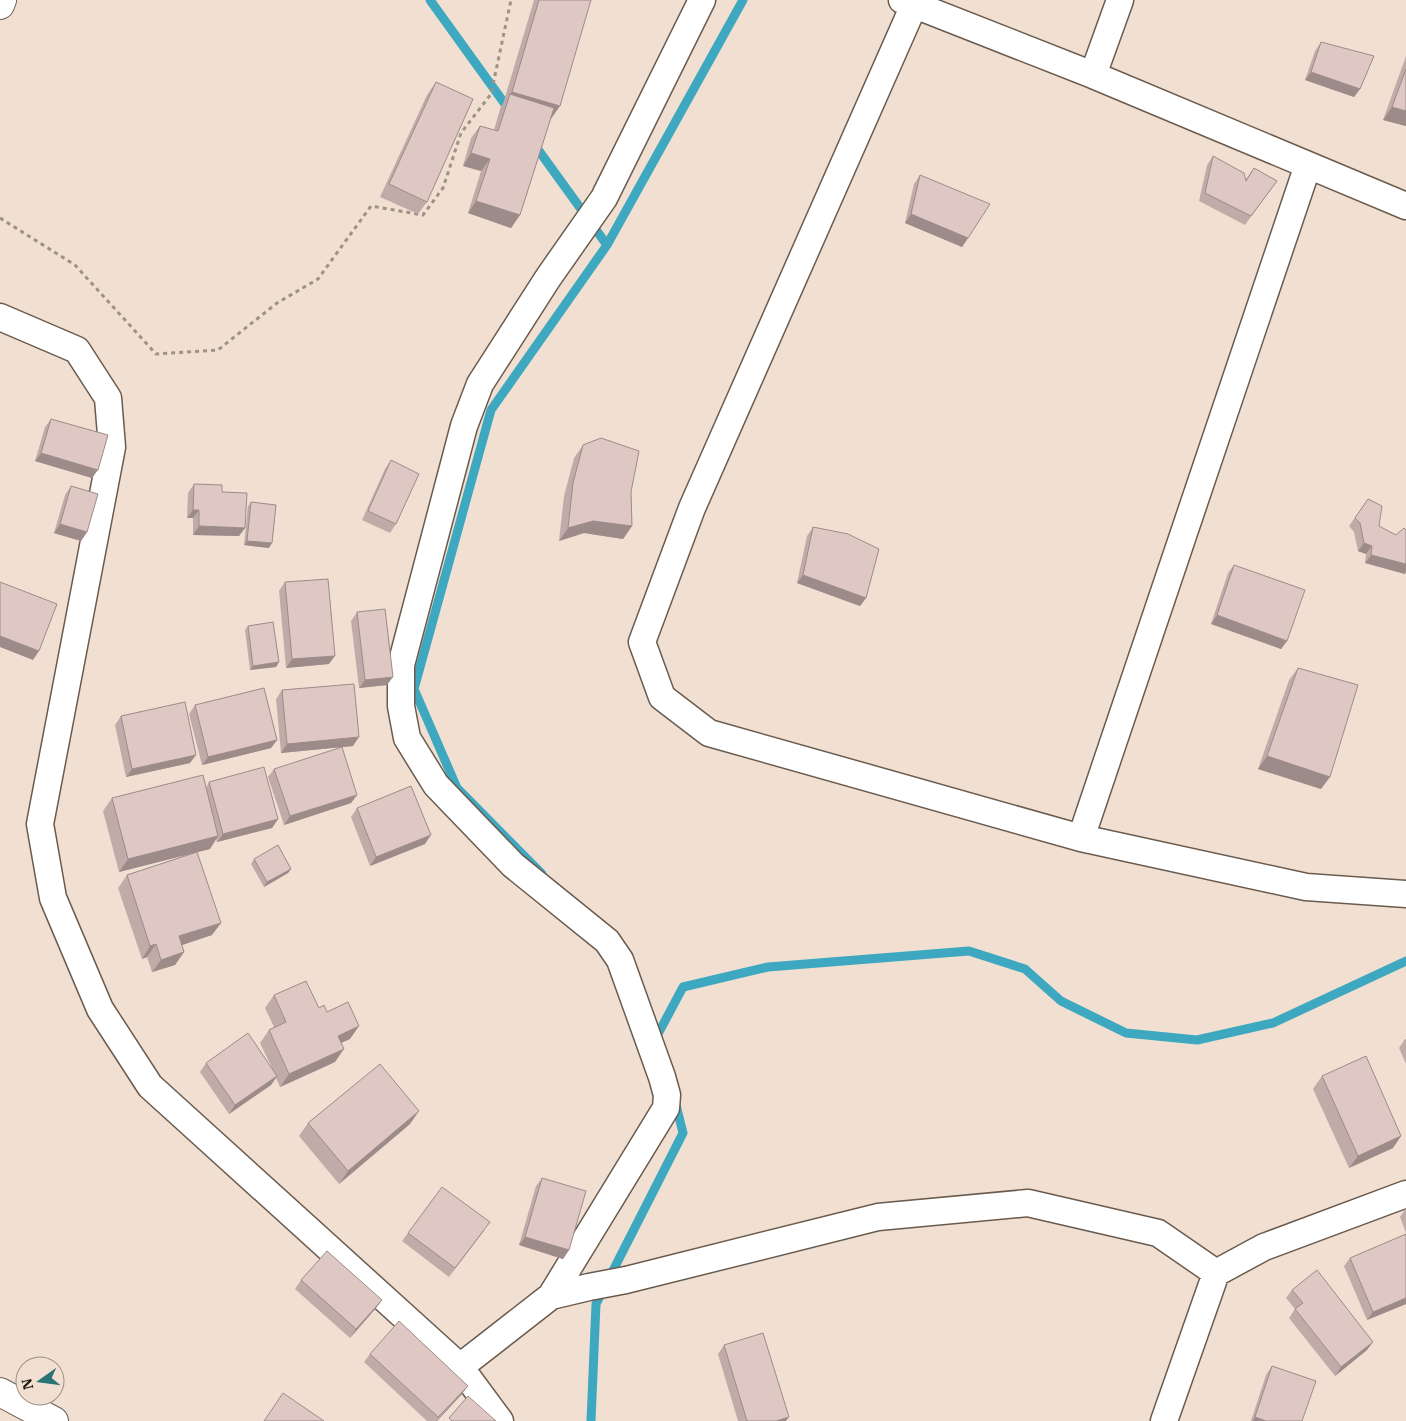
<svg xmlns="http://www.w3.org/2000/svg" width="1406" height="1421" font-family="'IBM Plex Serif',serif">
	<style>
		.lines { fill: none; stroke-linecap: round; stroke-linejoin: round }
		.stream { stroke: #3da8c0; stroke-width: 9 }
		.minor-casing { stroke: #6a5b4e; stroke-width: 29 }
		.trunk-casing { stroke: #6a5b4e; stroke-width: 30 }
		.path { stroke: #9e9186; stroke-width: 3; stroke-dasharray: 4 4; stroke-linecap: butt }
		.minor { stroke: #fff; stroke-width: 26 }
		.trunk { stroke: #fff; stroke-width: 28 }
		.wall { fill: #c0aba9 }
		.shaded-wall { fill: #9c8b89 }
		.building { fill: #dfc7c4; stroke: #9c8b89 }
	</style>
	<rect width="100%" height="100%" fill="#f1e0d1"/>
	<g class="lines">
		<!-- stream -->
		<path class="stream" d="M 430,0 L 510,111
			M 534,144 L 607,245
			M 542,874 L 457,788 L 414,689 L 491,410 L 607,245 L 743,0
			M 658,1034 L 683,987 L 768,967 L 969,951 L 1025,969 L 1061,1001 L 1126,1033 L 1197,1040 L 1273,1023 L 1406,961
			M 591,1421 L 596,1304 L 683,1133 L 675,1101"/>
		<defs>
			<path id="minor" d="M 902,0 L 1093,75 L 1406,206
				M 914,5 L 692,508 L 642,642 L 662,697 L 709,733 L 1081,838 L 1306,887 L 1406,894
				M 1093,75 L 1120,0
				M 0,317 L 77,350 L 108,398 L 112,447 L 40,824 L 53,898 L 100,1009 L 150,1086 L 460,1367 L 500,1421
				M 1081,838 L 1308,165
				M 1216,1273 L 1264,1247 L 1406,1194
				M 551,1296 L 666,1108 L 667,1095 L 662,1077 L 620,960 L 607,941 L 513,865 L 436,785 L 407,738 L 401,706 L 401,665 L 464,426 L 480,384 L 548,278 L 604,198 L 702,0
				M 460,1367 L 551,1296 L 589,1287 L 626,1280 L 878,1217 L 1028,1203 L 1158,1233 L 1216,1273 L 1164,1421"/>
			<path id="trunk" d="M 0,5 L 2,0
				M 0,1392 L 54,1421"/>
		</defs>
		<!-- minor casing -->
		<use href="#minor" class="minor-casing"/>
		<!-- trunk casing -->
		<use href="#trunk" class="trunk-casing"/>
		<!-- path -->
		<path class="path" d="M 0,218 L 75,265 L 156,354 L 218,350 L 277,303 L 318,279 L 371,206 L 423,215 L 443,188 L 461,133 L 491,94 L 511,0"/>
		<!-- minor -->
		<use href="#minor" class="minor"/>
		<!-- trunk -->
		<use href="#trunk" class="trunk"/>
	</g>
	<!-- wall -->
	<path class="wall" d="M 534,0 L 591,0 L 551,118 L 520,215 L 511,228 L 468,213 L 481,171 L 463,166 L 471,138 L 480,126 L 494,130 L 501,106 L 503,104 Z
		M 1321,42 L 1360,89 L 1354,97 L 1305,80 L 1315,51 Z
		M 1406,56 L 1406,126 L 1383,120 Z
		M 436,82 L 427,202 L 418,214 L 380,197 L 427,95 Z
		M 1213,156 L 1246,179 L 1254,168 L 1277,181 L 1245,225 L 1199,201 L 1207,165 Z
		M 920,175 L 968,238 L 962,247 L 905,223 L 914,184 Z
		M 51,419 L 92,478 L 35,461 L 45,427 Z
		M 583,445 L 631,492 L 632,526 L 623,539 L 584,533 L 559,541 L 564,496 L 574,458 Z
		M 391,460 L 396,524 L 390,533 L 362,520 L 385,469 Z
		M 194,484 L 222,492 L 245,528 L 239,536 L 193,535 L 193,518 L 187,518 L 188,493 Z
		M 71,486 L 87,532 L 81,541 L 54,533 L 65,495 Z
		M 1368,499 L 1379,526 L 1405,574 L 1365,563 L 1366,554 L 1358,551 L 1354,532 L 1349,526 Z
		M 251,502 L 269,548 L 244,545 L 248,506 Z
		M 813,527 L 866,598 L 860,606 L 797,583 L 807,536 Z
		M 1234,565 L 1287,641 L 1281,649 L 1211,624 L 1228,573 Z
		M 285,582 L 329,664 L 286,668 L 279,591 Z
		M 357,612 L 387,685 L 359,688 L 351,621 Z
		M 248,626 L 279,662 L 276,667 L 250,670 L 245,630 Z
		M 1298,668 L 1321,789 L 1258,769 L 1289,680 Z
		M 282,690 L 353,746 L 281,753 L 276,699 Z
		M 195,705 L 277,740 L 271,748 L 202,765 L 189,714 Z
		M 121,716 L 190,763 L 126,777 L 115,725 Z
		M 274,769 L 357,795 L 351,803 L 284,825 L 268,777 Z
		M 209,782 L 278,819 L 272,828 L 217,842 L 216,839 L 210,849 L 197,852 L 212,935 L 182,945 L 184,952 L 175,965 L 152,972 L 147,957 L 142,959 L 118,888 L 127,875 L 196,852 L 119,872 L 103,811 L 112,798 L 206,788 Z
		M 357,808 L 425,844 L 370,866 L 351,817 Z
		M 254,859 L 291,869 L 288,873 L 264,887 L 251,864 Z
		M 274,995 L 319,1008 L 327,1012 L 350,1039 L 341,1043 L 335,1062 L 280,1087 L 276,1078 L 271,1085 L 229,1114 L 200,1072 L 206,1063 L 272,1068 L 260,1043 L 269,1030 L 274,1027 L 265,1008 Z
		M 1405,1039 L 1406,1039 L 1406,1064 L 1399,1048 Z
		M 1322,1076 L 1401,1136 L 1393,1148 L 1349,1168 L 1313,1089 Z
		M 308,1123 L 410,1124 L 339,1184 L 299,1136 Z
		M 542,1178 L 569,1250 L 563,1259 L 519,1245 L 536,1186 Z
		M 1406,1208 L 1406,1233 L 1400,1217 Z
		M 484,1231 L 449,1277 L 402,1241 L 408,1233 Z
		M 1406,1234 L 1406,1304 L 1367,1320 L 1344,1266 L 1350,1258 Z
		M 301,1280 L 382,1300 L 376,1308 L 350,1338 L 295,1289 Z
		M 1292,1290 L 1367,1350 L 1335,1376 L 1289,1318 L 1295,1309 L 1286,1298 Z
		M 724,1345 L 786,1421 L 738,1421 L 718,1354 Z
		M 370,1354 L 462,1394 L 437,1421 L 427,1421 L 364,1362 Z
		M 1272,1366 L 1302,1421 L 1251,1421 L 1266,1375 Z"/>
	<!-- shaded-wall -->
	<path class="shaded-wall" d="M 1311,72 L 1360,89 L 1354,97 L 1305,80 Z
		M 512,92 L 560,106 L 551,119 L 507,105 L 510,94 Z
		M 1392,107 L 1406,111 L 1406,126 L 1383,120 Z
		M 471,153 L 490,159 L 481,171 L 463,166 Z
		M 476,201 L 520,215 L 511,228 L 468,213 Z
		M 911,214 L 968,238 L 962,247 L 905,223 Z
		M 41,453 L 98,470 L 92,478 L 35,461 Z
		M 193,510 L 199,510 L 193,518 L 187,518 Z
		M 593,521 L 632,526 L 623,539 L 584,533 L 559,541 L 568,528 Z
		M 60,524 L 87,532 L 81,541 L 54,533 Z
		M 199,526 L 245,528 L 239,536 L 193,535 Z
		M 247,541 L 272,543 L 269,548 L 244,545 Z
		M 1364,543 L 1372,546 L 1366,554 L 1358,551 Z
		M 1371,555 L 1406,564 L 1406,572 L 1405,574 L 1365,563 Z
		M 803,575 L 866,598 L 860,606 L 797,583 Z
		M 1217,615 L 1287,641 L 1281,649 L 1211,624 Z
		M 0,636 L 39,651 L 33,660 L 0,647 Z
		M 335,656 L 329,664 L 286,668 L 292,659 Z
		M 279,662 L 276,667 L 250,670 L 253,666 Z
		M 393,677 L 387,685 L 359,688 L 365,680 Z
		M 359,737 L 353,746 L 281,753 L 287,744 Z
		M 277,740 L 271,748 L 202,765 L 208,757 Z
		M 196,755 L 190,763 L 126,777 L 132,769 Z
		M 1267,756 L 1330,777 L 1321,789 L 1258,769 Z
		M 357,795 L 351,803 L 284,825 L 290,816 Z
		M 278,819 L 272,828 L 217,842 L 223,834 Z
		M 431,835 L 425,844 L 370,866 L 376,857 Z
		M 218,836 L 210,849 L 119,872 L 128,859 Z
		M 291,869 L 288,873 L 264,887 L 267,882 Z
		M 221,923 L 212,935 L 170,949 L 179,936 Z
		M 156,944 L 147,957 L 142,959 L 150,946 Z
		M 184,952 L 175,965 L 152,972 L 161,960 Z
		M 359,1026 L 350,1039 L 329,1048 L 338,1036 Z
		M 344,1049 L 335,1062 L 280,1087 L 289,1074 Z
		M 277,1076 L 271,1085 L 229,1114 L 235,1105 Z
		M 419,1111 L 410,1124 L 339,1184 L 348,1171 Z
		M 1401,1136 L 1393,1148 L 1349,1168 L 1358,1156 Z
		M 525,1237 L 569,1250 L 563,1259 L 519,1245 Z
		M 1406,1298 L 1406,1304 L 1367,1320 L 1373,1312 Z
		M 382,1300 L 376,1308 L 350,1338 L 356,1329 Z
		M 1373,1342 L 1367,1350 L 1335,1376 L 1341,1367 Z
		M 468,1386 L 462,1394 L 437,1421 L 436,1421 Z
		M 789,1417 L 786,1421 L 776,1421 Z
		M 1255,1417 L 1266,1421 L 1253,1421 Z"/>
	<!-- building -->
	<path class="building" d="M 539,0 L 591,0 L 560,106 L 512,92 Z
		M 1321,42 L 1374,56 L 1360,89 L 1311,72 Z
		M 1406,69 L 1406,111 L 1392,107 Z
		M 436,82 L 473,99 L 427,202 L 389,184 Z
		M 510,94 L 554,108 L 520,215 L 476,201 L 490,159 L 471,153 L 480,126 L 498,131 Z
		M 1213,156 L 1244,173 L 1246,181 L 1254,168 L 1277,181 L 1251,216 L 1205,193 Z
		M 920,175 L 990,204 L 968,238 L 911,214 Z
		M 51,419 L 108,435 L 98,470 L 41,453 Z
		M 601,438 L 639,451 L 631,492 L 632,526 L 593,521 L 568,528 L 573,483 L 583,445 Z
		M 391,460 L 419,474 L 396,524 L 368,511 Z
		M 194,484 L 222,485 L 222,492 L 247,493 L 245,528 L 199,526 L 199,510 L 193,510 Z
		M 71,486 L 98,494 L 87,532 L 60,524 Z
		M 1368,499 L 1382,506 L 1379,526 L 1396,535 L 1404,528 L 1406,530 L 1406,564 L 1371,555 L 1372,546 L 1364,543 L 1360,523 L 1355,518 Z
		M 251,502 L 276,505 L 272,543 L 247,541 Z
		M 813,527 L 848,534 L 879,549 L 866,598 L 803,575 Z
		M 1234,565 L 1305,590 L 1287,641 L 1217,615 Z
		M 328,579 L 335,656 L 292,659 L 285,582 Z
		M 0,582 L 57,604 L 39,651 L 0,636 Z
		M 385,609 L 393,677 L 365,680 L 357,612 Z
		M 273,622 L 279,662 L 253,666 L 248,626 Z
		M 1298,668 L 1358,685 L 1330,777 L 1267,756 Z
		M 354,684 L 359,737 L 287,744 L 282,690 Z
		M 264,688 L 277,740 L 208,757 L 195,705 Z
		M 185,702 L 196,755 L 132,769 L 121,716 Z
		M 342,747 L 357,795 L 290,816 L 274,769 Z
		M 264,767 L 278,819 L 223,834 L 209,782 Z
		M 203,775 L 218,836 L 128,859 L 112,798 Z
		M 411,786 L 431,835 L 376,857 L 357,808 Z
		M 278,845 L 291,869 L 267,882 L 254,859 Z
		M 197,852 L 221,923 L 179,936 L 184,952 L 161,960 L 156,944 L 150,946 L 127,875 Z
		M 306,981 L 319,1008 L 324,1005 L 327,1012 L 348,1002 L 359,1026 L 338,1036 L 344,1049 L 289,1074 L 269,1030 L 286,1022 L 274,995 Z
		M 248,1033 L 277,1076 L 235,1105 L 206,1063 Z
		M 1366,1056 L 1401,1136 L 1358,1156 L 1322,1076 Z
		M 380,1064 L 419,1111 L 348,1171 L 308,1123 Z
		M 542,1178 L 586,1191 L 569,1250 L 525,1237 Z
		M 442,1187 L 490,1222 L 455,1268 L 408,1233 Z
		M 1406,1234 L 1406,1298 L 1373,1312 L 1350,1258 Z
		M 327,1251 L 382,1300 L 356,1329 L 301,1280 Z
		M 1317,1270 L 1373,1342 L 1341,1367 L 1295,1309 L 1303,1303 L 1292,1290 Z
		M 399,1321 L 468,1386 L 438,1417 L 370,1354 Z
		M 763,1333 L 789,1417 L 776,1421 L 747,1421 L 724,1345 Z
		M 1272,1366 L 1316,1381 L 1302,1421 L 1266,1421 L 1255,1417 Z
		M 283,1393 L 324,1421 L 264,1421 Z
		M 468,1396 L 496,1421 L 452,1421 L 449,1418 Z"/>
	<!-- north arrow -->
	<g transform="translate(40 1381) rotate(256)"><circle r="24" fill="#f1e0d1" stroke="#9c8f84"/>
	<path d="M0-4L9 19L0 12L-9 19Z" fill="#297375"/>
	<text y="-8" font-size="14" font-weight="bold" text-anchor="middle" fill="#1c1611">N</text>
	</g>
</svg>
